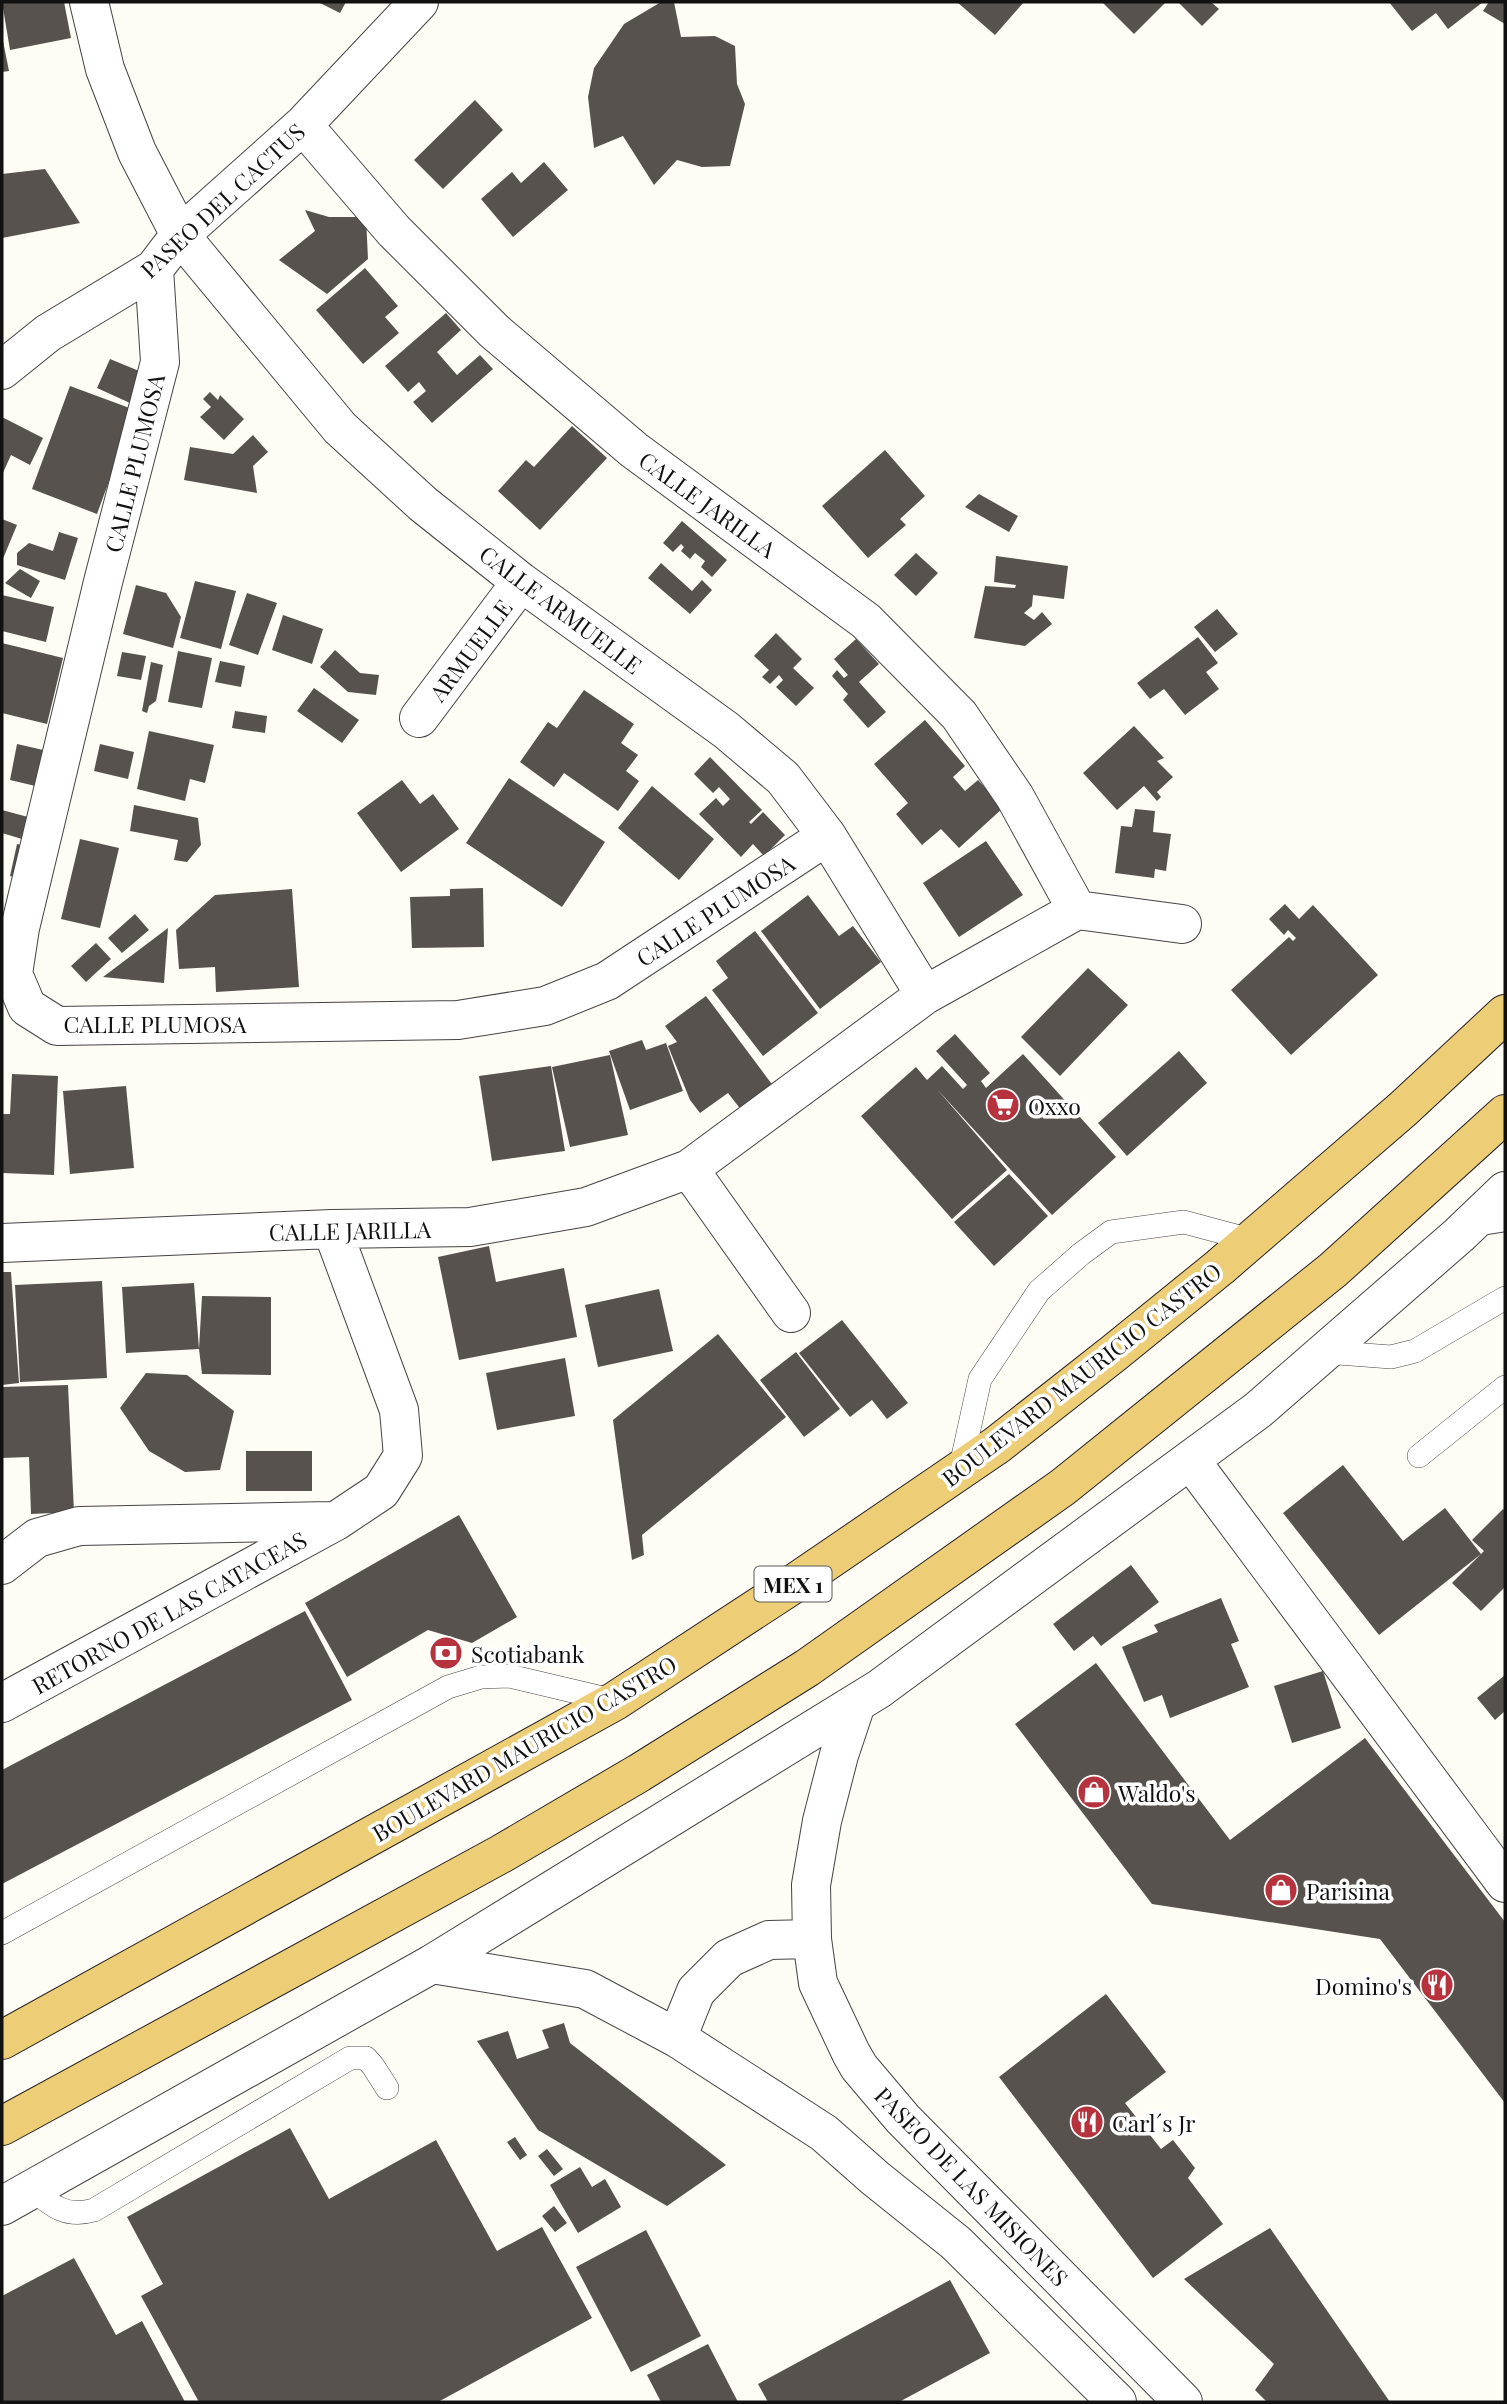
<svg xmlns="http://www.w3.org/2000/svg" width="1507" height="2404" font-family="'Playfair Display',serif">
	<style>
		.building { fill: #58524e }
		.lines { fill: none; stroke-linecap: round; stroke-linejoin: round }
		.service-casing { stroke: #444; stroke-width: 24 }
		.minor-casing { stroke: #444; stroke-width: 40 }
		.tertiary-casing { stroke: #444; stroke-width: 40 }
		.primary-casing { stroke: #222; stroke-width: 40 }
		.service { stroke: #fff; stroke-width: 23 }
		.minor { stroke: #fff; stroke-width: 38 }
		.tertiary { stroke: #fff; stroke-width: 38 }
		.primary { stroke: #edcd76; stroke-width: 38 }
		.labels { text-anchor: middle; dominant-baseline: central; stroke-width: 7; stroke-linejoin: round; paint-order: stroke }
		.shield { fill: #fff; stroke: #585858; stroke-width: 2 }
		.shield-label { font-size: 21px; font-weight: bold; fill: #111 }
		.street-label { font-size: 23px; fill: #111; stroke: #fff }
		.poi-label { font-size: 23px; fill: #111; stroke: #fff; text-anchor: start }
	</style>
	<rect width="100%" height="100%" fill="#fefcf5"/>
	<!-- building -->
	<path class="building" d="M 2,2 L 64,2 L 71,38 L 10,50 Z
		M 318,2 L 346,2 L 340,13 Z
		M 661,2 L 674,2 L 681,37 L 715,36 L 735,46 L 737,84 L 745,104 L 730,166 L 702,167 L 677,160 L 654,185 L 623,136 L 594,148 L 588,97 L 594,68 L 624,24 Z
		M 957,2 L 1024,2 L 995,35 Z
		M 1102,2 L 1166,2 L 1134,34 Z
		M 1178,2 L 1211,2 L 1219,9 L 1202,26 Z
		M 1389,2 L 1483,2 L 1448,29 L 1436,13 L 1412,31 Z
		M 1489,2 L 1505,2 L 1505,24 L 1483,11 Z
		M 2,36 L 9,71 L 2,72 Z
		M 475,100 L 503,130 L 443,189 L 414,160 Z
		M 544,162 L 568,190 L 513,237 L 481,199 L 512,172 L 521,183 Z
		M 45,169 L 80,223 L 2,238 L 2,174 Z
		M 305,210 L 329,217 L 366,217 L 368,259 L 327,294 L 279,260 L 315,231 Z
		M 365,268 L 398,306 L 385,317 L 399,333 L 363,364 L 316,310 Z
		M 446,313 L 461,330 L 437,352 L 457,375 L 480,355 L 493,369 L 432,423 L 413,402 L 426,391 L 419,382 L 408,392 L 385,366 Z
		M 110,359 L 144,373 L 130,403 L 97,388 Z
		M 70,386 L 135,410 L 97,514 L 32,489 Z
		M 210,392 L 218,400 L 220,395 L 244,419 L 224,440 L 200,417 L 211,407 L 203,399 Z
		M 2,417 L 43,438 L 30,465 L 11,455 L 2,475 Z
		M 572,426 L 607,458 L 540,530 L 498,491 L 526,460 L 534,467 Z
		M 253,435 L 268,452 L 253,466 L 257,493 L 184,480 L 190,447 L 233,454 Z
		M 885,450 L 925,496 L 900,519 L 906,525 L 868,558 L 822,506 Z
		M 979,494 L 1018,516 L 1009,532 L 965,507 Z
		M 2,519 L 17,525 L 2,561 Z
		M 682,521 L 727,560 L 712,577 L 701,567 L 705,561 L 695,553 L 690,559 L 681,551 L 684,547 L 681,544 L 673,552 L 663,543 Z
		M 59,532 L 78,538 L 65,580 L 17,565 L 17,553 L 29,543 L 53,551 Z
		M 916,553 L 938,573 L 916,596 L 894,575 Z
		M 996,556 L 1068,566 L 1064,599 L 1033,595 L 1032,606 L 1024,613 L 1034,620 L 1042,612 L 1052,624 L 1025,646 L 974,638 L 985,586 L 1015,588 L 1016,585 L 994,582 Z
		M 661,563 L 692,591 L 702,580 L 712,590 L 690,614 L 648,578 Z
		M 20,569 L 40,581 L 31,598 L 5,583 Z
		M 195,581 L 236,591 L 221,649 L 180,638 Z
		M 136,585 L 166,593 L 181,617 L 173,648 L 123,634 Z
		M 247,593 L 277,603 L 258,655 L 229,645 Z
		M 2,595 L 54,607 L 46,642 L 2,631 Z
		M 1217,609 L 1238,634 L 1215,652 L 1194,627 Z
		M 283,615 L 323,629 L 312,664 L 272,650 Z
		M 776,633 L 802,659 L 793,668 L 814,688 L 796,706 L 776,687 L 783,680 L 779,675 L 770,684 L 762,677 L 769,670 L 754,656 Z
		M 1198,637 L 1218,663 L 1206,672 L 1219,689 L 1185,715 L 1164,689 L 1150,699 L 1137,683 Z
		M 856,639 L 879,664 L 859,682 L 886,712 L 868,728 L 843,700 L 848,694 L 832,676 L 837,670 L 844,678 L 848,675 L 834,659 Z
		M 2,643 L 63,658 L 47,724 L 2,713 Z
		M 335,650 L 360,673 L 379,675 L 376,695 L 348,692 L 320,667 Z
		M 178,651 L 212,658 L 202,708 L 168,702 Z
		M 122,652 L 146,656 L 141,680 L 117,676 Z
		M 220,661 L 245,666 L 241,687 L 215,682 Z
		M 151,662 L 163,665 L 156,701 L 149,706 L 147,713 L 142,711 Z
		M 314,688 L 359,720 L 342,743 L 297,711 Z
		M 584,690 L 634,724 L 621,743 L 638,755 L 626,771 L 639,781 L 618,811 L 564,773 L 554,787 L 520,762 L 548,722 L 557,728 Z
		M 235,711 L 267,716 L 265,733 L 232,728 Z
		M 925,720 L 965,766 L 953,777 L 965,791 L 978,780 L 1003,808 L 959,848 L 941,829 L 922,845 L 896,814 L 908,803 L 874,764 Z
		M 1134,726 L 1164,758 L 1157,761 L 1173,777 L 1157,792 L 1161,797 L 1157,801 L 1144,786 L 1117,810 L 1083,773 Z
		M 149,731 L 214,745 L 205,783 L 190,779 L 185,801 L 137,789 Z
		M 17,744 L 52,752 L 44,788 L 10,780 Z
		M 100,744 L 134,752 L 128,779 L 94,771 Z
		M 710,757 L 762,810 L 749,822 L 751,824 L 763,812 L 785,835 L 764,856 L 753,844 L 741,857 L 699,814 L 716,798 L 723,806 L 730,799 L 719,787 L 713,793 L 694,774 Z
		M 509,778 L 605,842 L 562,907 L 466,843 Z
		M 402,780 L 420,804 L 433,794 L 459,829 L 401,872 L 357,813 Z
		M 652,786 L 714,839 L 679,880 L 618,828 Z
		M 134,805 L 198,818 L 201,845 L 187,862 L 174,860 L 178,840 L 130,831 Z
		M 1135,809 L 1155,811 L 1153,832 L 1171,834 L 1166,871 L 1155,869 L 1154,878 L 1115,873 L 1121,826 L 1132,827 Z
		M 2,810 L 28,817 L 22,839 L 2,833 Z
		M 80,839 L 119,848 L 100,928 L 61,919 Z
		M 986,841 L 1023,895 L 959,937 L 923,883 Z
		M 17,844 L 30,847 L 22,879 L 10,876 Z
		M 483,888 L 484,947 L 412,948 L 410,897 L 450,896 L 450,889 Z
		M 292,889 L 299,987 L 216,992 L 215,967 L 179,969 L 176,930 L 215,895 Z
		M 808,895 L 839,936 L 853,926 L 881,962 L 820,1009 L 761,931 Z
		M 1285,904 L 1299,919 L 1313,905 L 1378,975 L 1291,1055 L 1231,990 L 1289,937 L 1293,941 L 1296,938 L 1288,930 L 1284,935 L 1269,919 Z
		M 135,914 L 149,930 L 122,953 L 108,938 Z
		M 168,928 L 164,983 L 103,977 Z
		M 755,931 L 818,1013 L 763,1056 L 712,990 L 728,978 L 716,961 Z
		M 96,943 L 111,959 L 86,982 L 71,966 Z
		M 1088,968 L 1128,1005 L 1060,1076 L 1021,1037 Z
		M 706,996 L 774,1087 L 742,1111 L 728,1093 L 700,1113 L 690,1100 L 668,1046 L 677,1042 L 665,1026 Z
		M 955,1034 L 990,1073 L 981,1081 L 986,1088 L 1023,1054 L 1116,1157 L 1052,1215 L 936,1088 L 1007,1170 L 952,1219 L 861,1116 L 916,1067 L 927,1080 L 942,1066 L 963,1089 L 967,1085 L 936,1051 Z
		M 642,1040 L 646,1050 L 666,1043 L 683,1091 L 630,1110 L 609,1051 Z
		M 1179,1051 L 1207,1083 L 1127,1156 L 1098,1123 Z
		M 610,1055 L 628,1135 L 570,1147 L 552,1067 Z
		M 551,1066 L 565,1151 L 492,1161 L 479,1076 Z
		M 12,1074 L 58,1076 L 54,1175 L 2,1173 L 2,1114 L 10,1114 Z
		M 126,1086 L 134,1168 L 70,1174 L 63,1091 Z
		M 1009,1174 L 1048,1216 L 994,1266 L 954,1222 Z
		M 489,1246 L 496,1282 L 564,1268 L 577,1337 L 459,1360 L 438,1257 Z
		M 2,1272 L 11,1272 L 19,1383 L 2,1385 Z
		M 102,1281 L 107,1378 L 20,1382 L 15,1285 Z
		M 194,1283 L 199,1349 L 126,1353 L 122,1287 Z
		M 659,1289 L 673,1351 L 598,1367 L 585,1305 Z
		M 202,1296 L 271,1297 L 271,1375 L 202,1374 L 199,1349 Z
		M 842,1320 L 908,1403 L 887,1419 L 872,1400 L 850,1417 L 799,1353 Z
		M 718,1334 L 786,1417 L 642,1535 L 644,1555 L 632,1560 L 613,1420 Z
		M 796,1352 L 840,1409 L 804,1437 L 760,1380 Z
		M 565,1358 L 575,1416 L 497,1430 L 486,1373 Z
		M 146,1373 L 187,1375 L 234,1411 L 220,1470 L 185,1472 L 149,1451 L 120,1408 Z
		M 68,1385 L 74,1512 L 31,1514 L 29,1457 L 2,1458 L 2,1387 Z
		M 246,1451 L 312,1451 L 312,1491 L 246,1491 Z
		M 1343,1465 L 1403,1541 L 1445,1508 L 1481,1554 L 1379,1635 L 1283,1513 Z
		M 1503,1509 L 1505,1511 L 1505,1587 L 1481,1611 L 1452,1583 L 1484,1551 L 1472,1540 Z
		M 459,1515 L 517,1617 L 472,1643 L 428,1630 L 347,1677 L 305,1603 Z
		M 1131,1565 L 1159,1602 L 1101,1646 L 1093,1636 L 1074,1651 L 1053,1624 Z
		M 1221,1598 L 1239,1641 L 1231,1644 L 1249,1687 L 1170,1718 L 1162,1695 L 1144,1702 L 1122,1647 L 1158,1632 L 1154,1625 Z
		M 305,1611 L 352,1700 L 2,1884 L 2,1770 Z
		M 1096,1663 L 1230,1840 L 1365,1738 L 1505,1922 L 1505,2103 L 1380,1939 L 1152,1904 L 1015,1724 Z
		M 1323,1671 L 1341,1728 L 1292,1743 L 1274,1686 Z
		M 1505,1675 L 1505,1711 L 1495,1720 L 1477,1698 Z
		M 1106,1994 L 1166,2072 L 1125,2103 L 1161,2149 L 1173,2140 L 1195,2168 L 1188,2178 L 1223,2224 L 1153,2278 L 999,2077 Z
		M 564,2023 L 570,2043 L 726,2165 L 667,2206 L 538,2130 L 477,2041 L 508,2031 L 517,2059 L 549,2048 L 542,2030 Z
		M 290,2128 L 329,2199 L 436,2140 L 497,2251 L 542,2227 L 592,2318 L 438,2402 L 199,2402 L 141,2296 L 163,2284 L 127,2217 Z
		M 515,2137 L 527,2155 L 520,2160 L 507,2142 Z
		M 547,2149 L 563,2169 L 554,2176 L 538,2156 Z
		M 580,2167 L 592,2187 L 605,2179 L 621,2207 L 578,2233 L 550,2185 Z
		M 554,2206 L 567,2223 L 555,2232 L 542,2216 Z
		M 1270,2228 L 1390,2402 L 1267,2402 L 1255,2390 L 1274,2364 L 1184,2279 Z
		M 646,2230 L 701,2336 L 631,2372 L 576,2267 Z
		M 74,2258 L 116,2335 L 142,2321 L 185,2402 L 2,2402 L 2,2296 Z
		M 950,2280 L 990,2353 L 899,2402 L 768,2402 L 758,2384 Z
		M 708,2344 L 738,2402 L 661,2402 L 647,2375 Z"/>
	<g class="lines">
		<defs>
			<path id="service" d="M 1325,1352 L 1391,1357 L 1415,1351 L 1505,1298
				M 1419,1456 L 1505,1387
				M 960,1470 L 980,1379 L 1039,1291 L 1081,1254 L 1111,1232 L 1184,1222 L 1251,1240
				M 2,1933 L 448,1687 L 481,1677 L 509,1676 L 615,1701
				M 32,2189 C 52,2206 66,2218 94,2210 L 350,2058 L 366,2058 L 373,2066 L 387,2088"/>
			<path id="minor" d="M 89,2 L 105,69 L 137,152 L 180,235 L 340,428 L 423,504 L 521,582 L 726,730 L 783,778 L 827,836 L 925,995
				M 303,125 L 394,231 L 494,331 L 634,450 L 866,621 L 959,715 L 1015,797 L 1077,910 L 1182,924
				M 154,269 L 160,362 L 103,582 L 20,928 L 13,974 L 27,1007 L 57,1026 L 458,1020 L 545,1006 L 607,981 L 827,836
				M 2,370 L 48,333 L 154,269 L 180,235 L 303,125 L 419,2
				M 419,718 L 521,582
				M 689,1169 L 791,1313
				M 2,1243 L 332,1229 L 470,1227 L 586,1207 L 689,1169 L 925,995 L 1077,910
				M 1191,1461 L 1505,1883
				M 2,1565 L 37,1538 L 79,1526 L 331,1521
				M 2,1703 L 336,1521 L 381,1491 L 403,1456 L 399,1410 L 332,1229
				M 856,1704 L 839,1755 L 822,1821 L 811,1885 L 812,1939 L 818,1983 L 851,2053 L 859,2067 L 903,2119 L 1183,2402
				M 432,1964 L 585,1989 L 677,2038 L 824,2133 L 875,2178 L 956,2243 L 1117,2402
				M 677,2038 L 696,1991 L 729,1958 L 769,1940 L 812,1939
				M 2,2206 L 432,1964 L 879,1689 L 1258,1410 L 1459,1235 L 1505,1191"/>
			<path id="tertiary" d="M 1480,1216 L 1505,1212"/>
			<path id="primary" d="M 2,2040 L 615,1701 L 789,1587 L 997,1445 L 1114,1353 L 1220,1267 L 1403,1109 L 1505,1014
				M 2,2126 L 501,1854 L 639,1773 L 807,1668 L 1063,1487 L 1333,1270 L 1505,1114"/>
		</defs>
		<!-- service casing -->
		<use href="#service" class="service-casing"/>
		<!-- minor casing -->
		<use href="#minor" class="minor-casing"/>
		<!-- tertiary casing -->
		<use href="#tertiary" class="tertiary-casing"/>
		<!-- primary casing -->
		<use href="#primary" class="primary-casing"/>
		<!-- service -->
		<use href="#service" class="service"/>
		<!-- minor -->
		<use href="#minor" class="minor"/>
		<!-- tertiary -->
		<use href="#tertiary" class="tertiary"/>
		<!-- primary -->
		<use href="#primary" class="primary"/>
	</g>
	<!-- icons -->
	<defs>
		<symbol id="supermarket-disc" viewBox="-11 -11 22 22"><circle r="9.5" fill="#b6333d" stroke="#fff"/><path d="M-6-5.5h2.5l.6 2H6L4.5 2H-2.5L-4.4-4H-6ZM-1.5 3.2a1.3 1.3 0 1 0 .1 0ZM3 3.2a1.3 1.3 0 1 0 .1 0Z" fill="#fff"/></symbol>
		<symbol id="bank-disc" viewBox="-11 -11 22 22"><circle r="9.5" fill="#b6333d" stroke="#fff"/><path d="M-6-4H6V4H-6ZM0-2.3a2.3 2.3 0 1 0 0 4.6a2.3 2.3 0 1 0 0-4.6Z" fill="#fff"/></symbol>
		<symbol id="shop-disc" viewBox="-11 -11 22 22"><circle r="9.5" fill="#b6333d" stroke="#fff"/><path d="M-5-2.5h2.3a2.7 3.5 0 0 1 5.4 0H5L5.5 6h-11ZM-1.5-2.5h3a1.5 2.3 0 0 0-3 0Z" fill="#fff"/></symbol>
		<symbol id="restaurant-disc" viewBox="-11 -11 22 22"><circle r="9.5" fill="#b6333d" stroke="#fff"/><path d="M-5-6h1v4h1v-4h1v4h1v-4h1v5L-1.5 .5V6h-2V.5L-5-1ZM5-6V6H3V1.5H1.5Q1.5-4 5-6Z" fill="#fff"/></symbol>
	</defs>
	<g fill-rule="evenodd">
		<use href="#supermarket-disc" x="984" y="1086" width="38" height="38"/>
		<use href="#bank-disc" x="427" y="1634" width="38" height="38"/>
		<use href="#shop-disc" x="1075" y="1773" width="38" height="38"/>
		<use href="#shop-disc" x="1262" y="1871" width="38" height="38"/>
		<use href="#restaurant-disc" x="1418" y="1966" width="38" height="38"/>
		<use href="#restaurant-disc" x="1068" y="2103" width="38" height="38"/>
	</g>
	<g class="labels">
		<!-- shield labels -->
		<rect class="shield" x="754.5" y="1566.5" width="77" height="35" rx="5"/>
		<g class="shield-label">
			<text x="793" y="1584">MEX 1</text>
		</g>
		<!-- street labels -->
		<g class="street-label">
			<text transform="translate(222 200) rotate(-43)">PASEO DEL CACTUS</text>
			<text transform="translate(134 463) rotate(-76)">CALLE PLUMOSA</text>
			<text transform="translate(708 504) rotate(36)">CALLE JARILLA</text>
			<text transform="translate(561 609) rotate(37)">CALLE ARMUELLE</text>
			<text transform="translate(470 650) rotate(-53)">ARMUELLE</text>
			<text transform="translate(715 910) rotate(-33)">CALLE PLUMOSA</text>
			<text x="155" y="1023">CALLE PLUMOSA</text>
			<text transform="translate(350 1230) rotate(-1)">CALLE JARILLA</text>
			<text transform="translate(1081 1374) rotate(-38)">BOULEVARD MAURICIO CASTRO</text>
			<text transform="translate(169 1612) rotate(-29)">RETORNO DE LAS CATACEAS</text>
			<text transform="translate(524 1748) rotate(-30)">BOULEVARD MAURICIO CASTRO</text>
			<text transform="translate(972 2186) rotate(46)">PASEO DE LAS MISIONES</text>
		</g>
		<!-- poi labels -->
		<g class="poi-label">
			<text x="1028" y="1105">Oxxo</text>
			<text x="471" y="1653">Scotiabank</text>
			<text x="1118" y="1792">Waldo's</text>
			<text x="1306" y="1890">Parisina</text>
			<text x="1412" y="1985" text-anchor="end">Domino's</text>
			<text x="1112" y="2122">Carl´s Jr</text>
		</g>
	</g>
	<!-- border -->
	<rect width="1507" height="2404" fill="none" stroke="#111111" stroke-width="7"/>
</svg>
